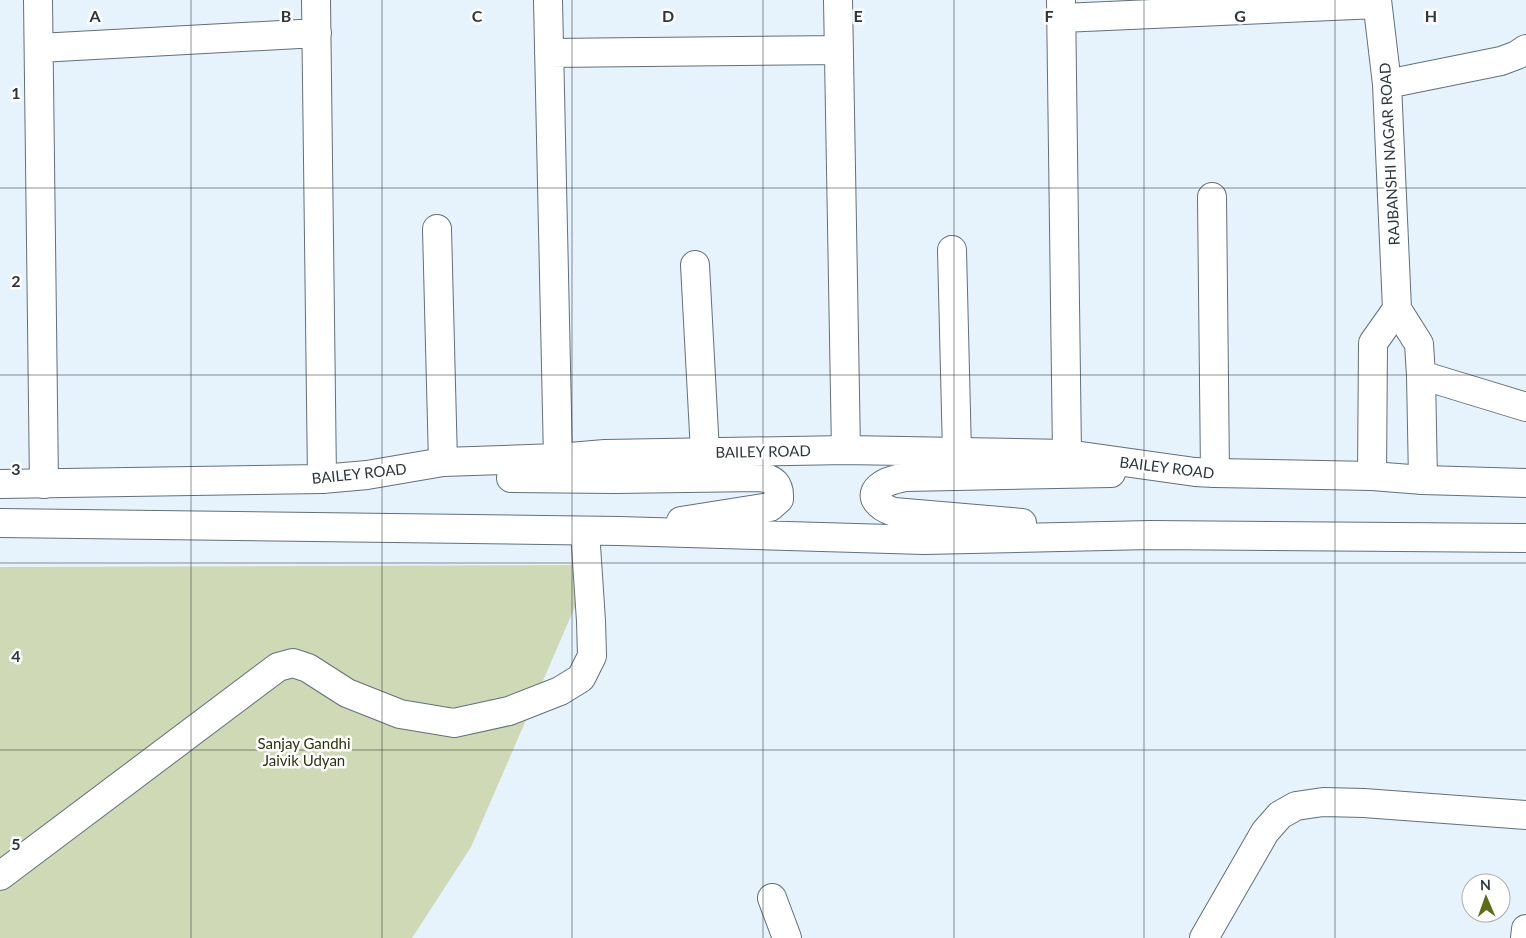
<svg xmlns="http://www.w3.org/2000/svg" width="1526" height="938" font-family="Lato,sans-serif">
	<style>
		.park { fill: #d0d9b6 }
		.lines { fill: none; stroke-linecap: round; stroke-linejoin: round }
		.minor-casing { stroke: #62707a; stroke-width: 30 }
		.highway-casing { stroke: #62707a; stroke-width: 30 }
		.minor { stroke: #fff; stroke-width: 28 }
		.highway { stroke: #fff; stroke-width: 28 }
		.grid { fill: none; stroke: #2f363a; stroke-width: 1; stroke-opacity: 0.55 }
		.labels { text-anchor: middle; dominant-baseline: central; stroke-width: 5; stroke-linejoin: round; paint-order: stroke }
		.street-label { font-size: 15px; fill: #2f363a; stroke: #fff }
		.park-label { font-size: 15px; fill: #2c330c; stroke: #fff }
		.grid-label { font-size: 16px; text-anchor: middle; font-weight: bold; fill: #2f363a; stroke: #fff; stroke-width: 5; stroke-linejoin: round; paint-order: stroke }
	</style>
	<rect width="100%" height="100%" fill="#e6f2fc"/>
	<!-- park -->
	<path class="park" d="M 593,565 L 471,847 L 412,938 L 0,938 L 0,567 Z"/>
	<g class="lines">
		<defs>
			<path id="minor" d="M 38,0 L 44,484
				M 316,0 L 322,479
				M 548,0 L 558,458
				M 838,0 L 846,450
				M 1061,0 L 1067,454
				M 1377,0 L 1387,84 L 1397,309 L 1419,344 L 1421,375 L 1423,480
				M 1062,18 L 1377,4
				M 39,48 L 317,33
				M 549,53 L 839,50
				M 1387,84 L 1501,61 L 1517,55 L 1526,49
				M 1212,197 L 1215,473
				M 437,229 L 443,462
				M 952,250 L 957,453
				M 695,265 L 705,452
				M 1372,476 L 1373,343 L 1397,309
				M 0,876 L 278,667 L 293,663 L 308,668 L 347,693 L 400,714 L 454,723 L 509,711 L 560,691 L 581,678 L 592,656 L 591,621 L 585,531
				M 772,898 L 787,938
				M 1204,938 L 1265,832 L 1280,815 L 1296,806 L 1323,802 L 1364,803 L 1526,815
				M 1525,938 L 1526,929"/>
			<path id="highway" d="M 1421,375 L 1526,407
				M 511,478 L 615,479 L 759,477 C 773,478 780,484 779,499 L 770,507 L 681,521
				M 0,484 L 322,479 L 367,475 L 443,462 L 558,458 L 605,454 L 846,450 L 1067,454 L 1195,472 L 1215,473 L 1372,476 L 1423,480 L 1526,483
				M 0,523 L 619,531 L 924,540 L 1151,535 L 1526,538
				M 1022,523 L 894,512 C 881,508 865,496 882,485 C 889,480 897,479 905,477 L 1111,473"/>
		</defs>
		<!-- minor casing -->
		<use href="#minor" class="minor-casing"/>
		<!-- highway casing -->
		<use href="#highway" class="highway-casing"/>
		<!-- minor -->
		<use href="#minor" class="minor"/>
		<!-- highway -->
		<use href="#highway" class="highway"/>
	</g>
	<!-- grid -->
	<path class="grid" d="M 191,0 L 191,938M 382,0 L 382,938M 572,0 L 572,938M 763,0 L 763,938M 954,0 L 954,938M 1144,0 L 1144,938M 1335,0 L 1335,938M 0,188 L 1526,188M 0,375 L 1526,375M 0,563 L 1526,563M 0,750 L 1526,750"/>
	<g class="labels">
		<!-- street labels -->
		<g class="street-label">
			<text transform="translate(1389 154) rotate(-93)">RAJBANSHI NAGAR ROAD</text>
			<text transform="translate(763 451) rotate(-1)">BAILEY ROAD</text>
			<text transform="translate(1167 467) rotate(7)">BAILEY ROAD</text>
			<text transform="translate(359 473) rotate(-6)">BAILEY ROAD</text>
		</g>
		<!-- park labels -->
		<g class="park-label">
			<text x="304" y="743">Sanjay Gandhi<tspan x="304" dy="17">Jaivik Udyan</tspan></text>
		</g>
	</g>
	<g class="grid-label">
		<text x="95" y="22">A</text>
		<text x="286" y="22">B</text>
		<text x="477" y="22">C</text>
		<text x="668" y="22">D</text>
		<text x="858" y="22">E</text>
		<text x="1049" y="22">F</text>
		<text x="1240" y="22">G</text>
		<text x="1431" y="22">H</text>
		<text x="16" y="99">1</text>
		<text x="16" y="287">2</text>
		<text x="16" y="475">3</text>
		<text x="16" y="662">4</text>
		<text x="16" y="850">5</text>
	</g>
	<!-- north arrow -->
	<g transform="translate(1486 898) rotate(358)"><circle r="24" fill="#ffffff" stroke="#acafb0"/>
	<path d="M0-4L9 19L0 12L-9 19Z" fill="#5c6b16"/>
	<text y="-8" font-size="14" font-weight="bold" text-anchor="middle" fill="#2f363a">N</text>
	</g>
</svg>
